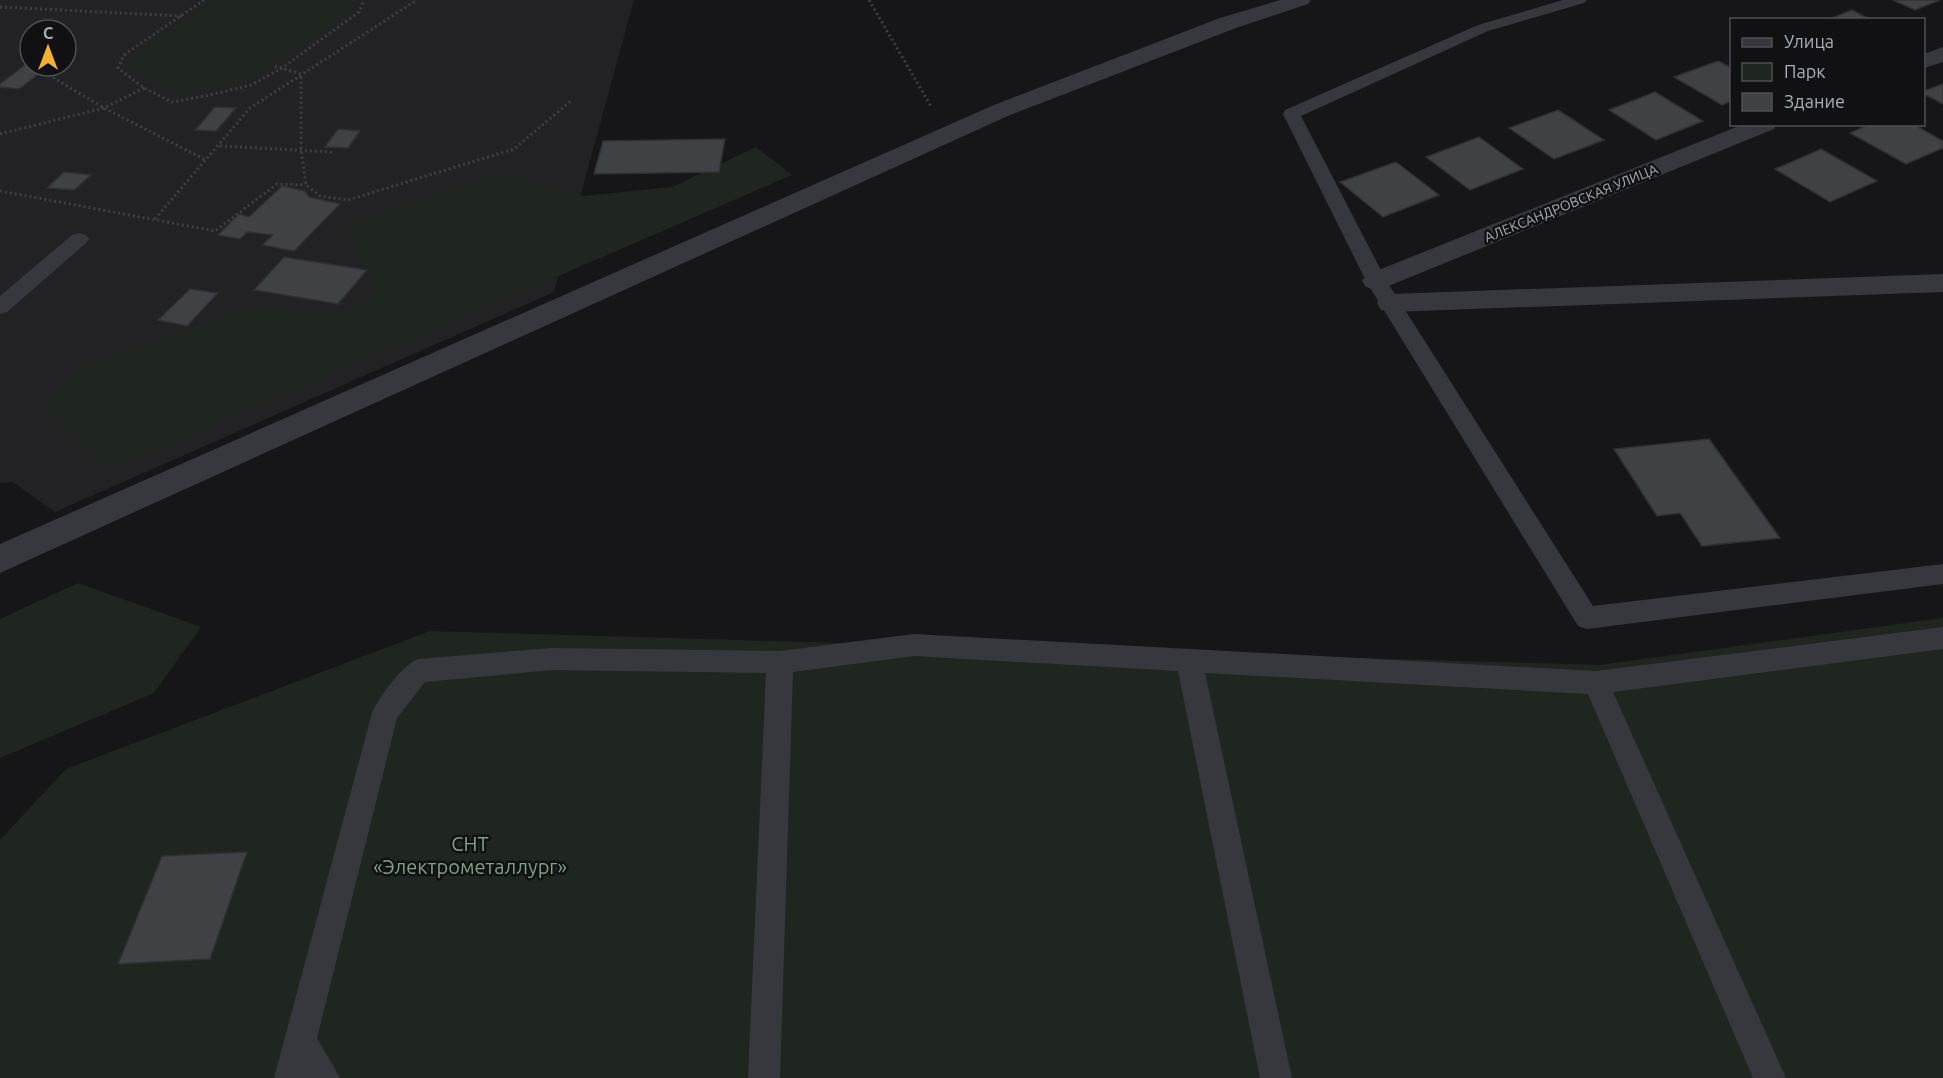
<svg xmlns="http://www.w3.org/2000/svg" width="1943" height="1078" font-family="Ubuntu,sans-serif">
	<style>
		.built { fill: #222225; fill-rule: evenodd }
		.green { fill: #1e261f }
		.building { fill: #404145; stroke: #303034; stroke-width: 1.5 }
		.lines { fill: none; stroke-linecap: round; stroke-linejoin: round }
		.path { stroke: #3d3f44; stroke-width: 3; stroke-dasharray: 2 3; stroke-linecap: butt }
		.service { fill: #37383d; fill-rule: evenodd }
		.minor { fill: #37383d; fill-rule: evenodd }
		.tertiary { fill: #37383d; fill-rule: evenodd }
		.labels { text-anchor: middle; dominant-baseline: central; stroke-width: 5; stroke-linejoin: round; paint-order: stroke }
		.far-street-label { font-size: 14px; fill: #a8adb8; stroke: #111113 }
		.near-park-label { font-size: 20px; fill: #7fa381; stroke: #111113 }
	</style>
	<rect width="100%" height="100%" fill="#161618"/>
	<!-- built -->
	<path class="built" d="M 0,0 L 634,0 L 554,292 L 55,512 L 13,482 L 0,483 ZM 30,30 L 66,30 L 66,66 L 30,66 Z"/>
	<!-- green -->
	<path class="green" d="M 215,0 L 356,0 L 351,12 L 249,81 L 180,94 L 159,85 L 128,64 L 136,53 Z
		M 756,147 L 792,175 L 110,470 L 44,408 L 84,366 L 250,308 L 341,313 L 378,292 L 346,226 L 499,173 L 584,196 L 672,187 Z
		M 78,583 L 201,627 L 154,693 L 0,758 L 0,619 Z
		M 1943,618 L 1943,1078 L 0,1078 L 0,840 L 66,769 L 430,631 L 1600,665 Z"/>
	<!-- building -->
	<path class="building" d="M 1893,0 L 1940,0 L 1915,10 Z
		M 1852,10 L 1871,20 L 1827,20 Z
		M 1718,61 L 1732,68 L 1732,101 L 1722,105 L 1674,77 Z
		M 25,65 L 46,68 L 19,89 L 0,87 L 0,84 Z
		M 1943,84 L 1943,104 L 1924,94 L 1924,91 Z
		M 1655,92 L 1703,121 L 1656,140 L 1609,110 Z
		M 215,107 L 236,108 L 216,131 L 195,130 Z
		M 1558,110 L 1604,140 L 1554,159 L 1509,128 Z
		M 1870,124 L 1913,124 L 1943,141 L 1943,148 L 1906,164 L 1850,133 Z
		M 338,129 L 360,131 L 348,148 L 325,147 Z
		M 1479,137 L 1523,169 L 1470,190 L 1426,157 Z
		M 725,139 L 719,172 L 594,174 L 603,141 Z
		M 1821,149 L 1877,181 L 1830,202 L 1775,169 Z
		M 1396,162 L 1439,195 L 1383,217 L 1340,182 Z
		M 64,172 L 91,175 L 74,190 L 47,188 Z
		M 282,186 L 305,191 L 309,197 L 340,204 L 294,251 L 262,245 L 273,235 L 247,232 L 240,239 L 218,235 L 239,214 L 249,217 Z
		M 284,257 L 367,270 L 338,304 L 254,290 Z
		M 190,289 L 218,293 L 187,326 L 158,320 Z
		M 1709,439 L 1780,538 L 1702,546 L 1680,513 L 1657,516 L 1614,449 Z
		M 247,852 L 210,959 L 118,964 L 162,856 Z"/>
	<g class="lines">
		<!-- path -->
		<path class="path" d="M 204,0 L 124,55 L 118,68 L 144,88 L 172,102 L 210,95 L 251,85 L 282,68 L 359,12 L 364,0
			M 869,0 L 932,108
			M 0,7 L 182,16
			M 54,66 L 49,75 L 104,108 L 206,160
			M 275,66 L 301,74 L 301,149 L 306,185 L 320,196 L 348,200 L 514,149 L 572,100
			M 0,134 L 104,108 L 144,88
			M 220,146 L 332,152
			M 0,191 L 215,231 L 277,184 L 306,185
			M 155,219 L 250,108 L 417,0"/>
		<!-- service -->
		<path class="service" d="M 1563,0 L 1587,0 L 1584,3 L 1488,31 L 1301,116 L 1386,280 L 1593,606 L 1943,564 L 1943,584 L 1587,629 L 1578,626 L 1366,281 L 1283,114 L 1285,110 L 1478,25 Z
			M 79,233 L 86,235 L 89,239 L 86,243 L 7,312 L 0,314 L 0,296 L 72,235 Z
			M 1943,627 L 1943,649 L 1613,692 L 1786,1078 L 1753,1078 L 1588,694 L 1205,673 L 1292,1078 L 1260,1078 L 1178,671 L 914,656 L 793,672 L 780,1078 L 748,1078 L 766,673 L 552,670 L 425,682 L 397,718 L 317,1038 L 340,1078 L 274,1078 L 372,713 C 379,697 402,665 418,659 L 552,648 L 780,651 L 914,634 L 1596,671 Z"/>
		<!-- minor -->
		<path class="minor" d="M 1943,47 L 1943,62 L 1924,68 L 1924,54 Z
			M 1744,124 L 1777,124 L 1774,129 L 1386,287 L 1376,290 L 1366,287 L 1362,281 L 1366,275 Z
			M 1943,274 L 1943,292 L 1391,312 L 1381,310 L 1377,303 L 1381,296 L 1391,294 Z"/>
		<!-- tertiary -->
		<path class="tertiary" d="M 1280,0 L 1311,0 L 1308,4 L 1236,28 L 1010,115 L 0,573 L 0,544 L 994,105 L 1220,18 Z"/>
	</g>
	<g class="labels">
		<!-- far-street labels -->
		<g class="far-street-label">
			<text transform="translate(1571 203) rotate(-22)">АЛЕКСАНДРОВСКАЯ УЛИЦА</text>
		</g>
		<!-- near-park labels -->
		<g class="near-park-label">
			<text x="470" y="843">СНТ<tspan x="470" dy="23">«Электрометаллург»</tspan></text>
		</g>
	</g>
	<!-- legend -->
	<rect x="1730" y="18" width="195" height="108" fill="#111113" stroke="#4d4f55" stroke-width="1.5"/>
	<rect x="1742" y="38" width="30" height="9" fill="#37383d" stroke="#4d4f55" stroke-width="1.5"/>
	<text x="1784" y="48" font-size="18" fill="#a8adb8">Улица</text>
	<rect x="1742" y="63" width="30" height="18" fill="#1e261f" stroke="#4d4f55" stroke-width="1.5"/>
	<text x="1784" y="78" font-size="18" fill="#a8adb8">Парк</text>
	<rect x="1742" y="93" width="30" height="18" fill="#404145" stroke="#4d4f55" stroke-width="1.5"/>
	<text x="1784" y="108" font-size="18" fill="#a8adb8">Здание</text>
	<!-- north arrow -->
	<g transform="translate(48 48)"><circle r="28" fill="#111113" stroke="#4d4f55" stroke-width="1.5"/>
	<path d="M0-4.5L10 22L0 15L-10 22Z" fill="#f2b134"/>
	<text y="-9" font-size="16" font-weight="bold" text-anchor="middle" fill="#a8adb8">С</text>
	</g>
</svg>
